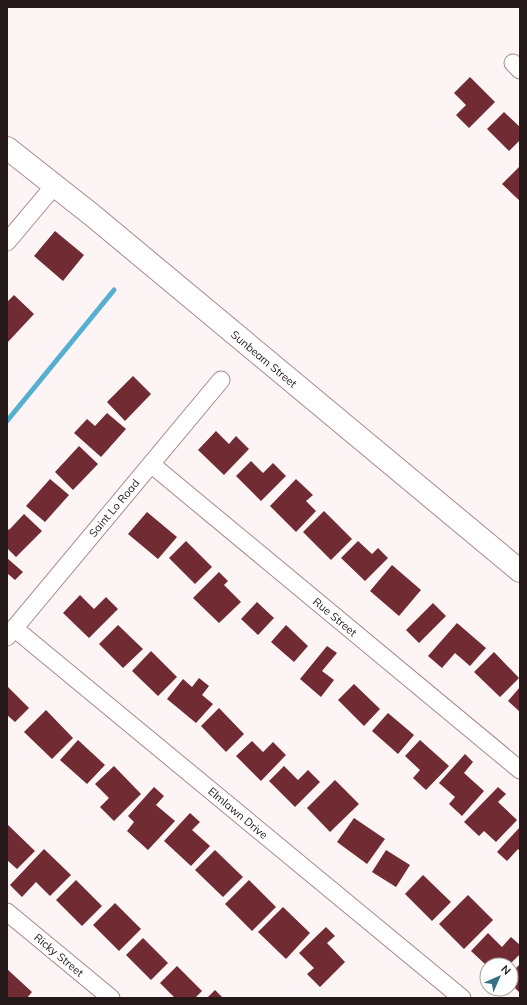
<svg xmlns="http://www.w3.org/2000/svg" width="527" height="1005" font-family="Mulish,sans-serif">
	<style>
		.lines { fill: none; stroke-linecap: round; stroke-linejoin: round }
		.stream { stroke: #55b0cf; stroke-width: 5 }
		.building { fill: #702b33 }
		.street-casing { stroke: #aa898a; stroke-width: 19 }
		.secondary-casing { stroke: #aa898a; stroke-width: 24 }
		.street { stroke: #fff; stroke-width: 17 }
		.secondary { stroke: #fff; stroke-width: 22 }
		.labels { text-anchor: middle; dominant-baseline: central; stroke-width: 4; stroke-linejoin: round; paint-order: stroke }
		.street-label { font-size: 11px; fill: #251819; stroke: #fff }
	</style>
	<rect width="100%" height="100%" fill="#fcf4f5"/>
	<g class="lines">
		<!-- stream -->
		<path class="stream" d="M 7,421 L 114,290"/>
	</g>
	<!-- building -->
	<path class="building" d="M 470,77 L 495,102 L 469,128 L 456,115 L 466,105 L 454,93 Z
		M 504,112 L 520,127 L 520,140 L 509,151 L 487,129 Z
		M 520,166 L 520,201 L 502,184 Z
		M 55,231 L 84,255 L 63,281 L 34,256 Z
		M 14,295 L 34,314 L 7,343 L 7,302 Z
		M 133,376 L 151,394 L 125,421 L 107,402 Z
		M 107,413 L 126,429 L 101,457 L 74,433 L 87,419 L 95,426 Z
		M 216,431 L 229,444 L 236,436 L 249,449 L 224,475 L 198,450 Z
		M 79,446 L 98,464 L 73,490 L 55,472 Z
		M 251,461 L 263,473 L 273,463 L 286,476 L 261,501 L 236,476 Z
		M 50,479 L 69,495 L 45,522 L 26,506 Z
		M 296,479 L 313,495 L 306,501 L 316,511 L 296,532 L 270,506 Z
		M 324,511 L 352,539 L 331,560 L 303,532 Z
		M 147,512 L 177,537 L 158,559 L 128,534 Z
		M 24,514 L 42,531 L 16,557 L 7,548 L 7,528 L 9,530 Z
		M 186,541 L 212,567 L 195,584 L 169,558 Z
		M 358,541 L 372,554 L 378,548 L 388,558 L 365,581 L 341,558 Z
		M 7,558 L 23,572 L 15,580 L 7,573 Z
		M 392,565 L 421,590 L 399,616 L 370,591 Z
		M 219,572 L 228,581 L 224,585 L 241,602 L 219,623 L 193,598 Z
		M 80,595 L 94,609 L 106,597 L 118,609 L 89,638 L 63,613 Z
		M 257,602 L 274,618 L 258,635 L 241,619 Z
		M 433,603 L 446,616 L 419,643 L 406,630 Z
		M 457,623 L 486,648 L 470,666 L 455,653 L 442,668 L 428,656 Z
		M 118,625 L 143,649 L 123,668 L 99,644 Z
		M 286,625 L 308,646 L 294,662 L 271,642 Z
		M 327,646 L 337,653 L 322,671 L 334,680 L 321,697 L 300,679 Z
		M 151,651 L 177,677 L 158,696 L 132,671 Z
		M 494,652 L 519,678 L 500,697 L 474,672 Z
		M 199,678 L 209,686 L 202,695 L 213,704 L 196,723 L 167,699 L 183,679 L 192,687 Z
		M 354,684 L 380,709 L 364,726 L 338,700 Z
		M 7,686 L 29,708 L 15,722 L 7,715 Z
		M 520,687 L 520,710 L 519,711 L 508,701 Z
		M 219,708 L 244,734 L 226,752 L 201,726 Z
		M 46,710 L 73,738 L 52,759 L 24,732 Z
		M 388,713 L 414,735 L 398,754 L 372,731 Z
		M 78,740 L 105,765 L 87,784 L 60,760 Z
		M 420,740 L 449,766 L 426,790 L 413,778 L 420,770 L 405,756 Z
		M 252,741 L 263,752 L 273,742 L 286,755 L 261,781 L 236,756 Z
		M 465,754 L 473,762 L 464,773 L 484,791 L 462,816 L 449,804 L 455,797 L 439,783 Z
		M 114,766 L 141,794 L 114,821 L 100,807 L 109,798 L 95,784 Z
		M 284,766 L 298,780 L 308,770 L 320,782 L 295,807 L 269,781 Z
		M 335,780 L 359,804 L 330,832 L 307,808 Z
		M 154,787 L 164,796 L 156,805 L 175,821 L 148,850 L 127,831 L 134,822 L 128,816 Z
		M 498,787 L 506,794 L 498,802 L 517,820 L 496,842 L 484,831 L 479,836 L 464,822 Z
		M 190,813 L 200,822 L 192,830 L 210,846 L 191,866 L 164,841 Z
		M 354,818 L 385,839 L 367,864 L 337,842 Z
		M 8,825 L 35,851 L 17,869 L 7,860 L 7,826 Z
		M 520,827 L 520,851 L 518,849 L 507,861 L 497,852 Z
		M 44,849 L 71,875 L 50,896 L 36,882 L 22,897 L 10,885 Z
		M 215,850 L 243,877 L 223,897 L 195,870 Z
		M 386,850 L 410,865 L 396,887 L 372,872 Z
		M 423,875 L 451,902 L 432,921 L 405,894 Z
		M 76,880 L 102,906 L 82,926 L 56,900 Z
		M 249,880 L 276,907 L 252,931 L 225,904 Z
		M 468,895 L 493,920 L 464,949 L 439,924 Z
		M 115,903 L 141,929 L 119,951 L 93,925 Z
		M 283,907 L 310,933 L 286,959 L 258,932 Z
		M 326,927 L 335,936 L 327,943 L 345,962 L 320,987 L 307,974 L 314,968 L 299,953 Z
		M 488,933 L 502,947 L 511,937 L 520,945 L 520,954 L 509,965 L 486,965 L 471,951 Z
		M 143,938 L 168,963 L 151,980 L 126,955 Z
		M 520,964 L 520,993 L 511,984 L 511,973 Z
		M 177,966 L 202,991 L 195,998 L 175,998 L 160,983 Z
		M 7,969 L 32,992 L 27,998 L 7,998 Z
		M 215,990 L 223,998 L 207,998 Z"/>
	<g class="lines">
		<defs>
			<path id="street" d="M 513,63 L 520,70
				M 7,242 L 54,186
				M 151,464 L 520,770
				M 14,628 L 462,998
				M 7,637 L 221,380
				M 7,912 L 111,998"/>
			<path id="secondary" d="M 7,148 L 92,215 L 520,571"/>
		</defs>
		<!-- street casing -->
		<use href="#street" class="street-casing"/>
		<!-- secondary casing -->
		<use href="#secondary" class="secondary-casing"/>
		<!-- street -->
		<use href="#street" class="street"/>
		<!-- secondary -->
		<use href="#secondary" class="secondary"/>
	</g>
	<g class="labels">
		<!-- street labels -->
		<g class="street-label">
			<text transform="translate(264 359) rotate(40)">Sunbeam Street</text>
			<text transform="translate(114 508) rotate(-50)">Saint Lo Road</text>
			<text transform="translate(335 617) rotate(40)">Rue Street</text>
			<text transform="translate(238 813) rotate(40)">Elmlawn Drive</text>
			<text transform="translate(59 955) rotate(40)">Ricky Street</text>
		</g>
	</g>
	<!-- border -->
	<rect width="527" height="1005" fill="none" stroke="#251819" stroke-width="16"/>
	<!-- north arrow -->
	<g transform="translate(499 977) rotate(45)"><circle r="19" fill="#ffffff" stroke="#a8a3a3"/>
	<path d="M0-3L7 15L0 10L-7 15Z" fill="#347288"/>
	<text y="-6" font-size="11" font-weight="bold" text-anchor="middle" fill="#251819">N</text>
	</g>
</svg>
